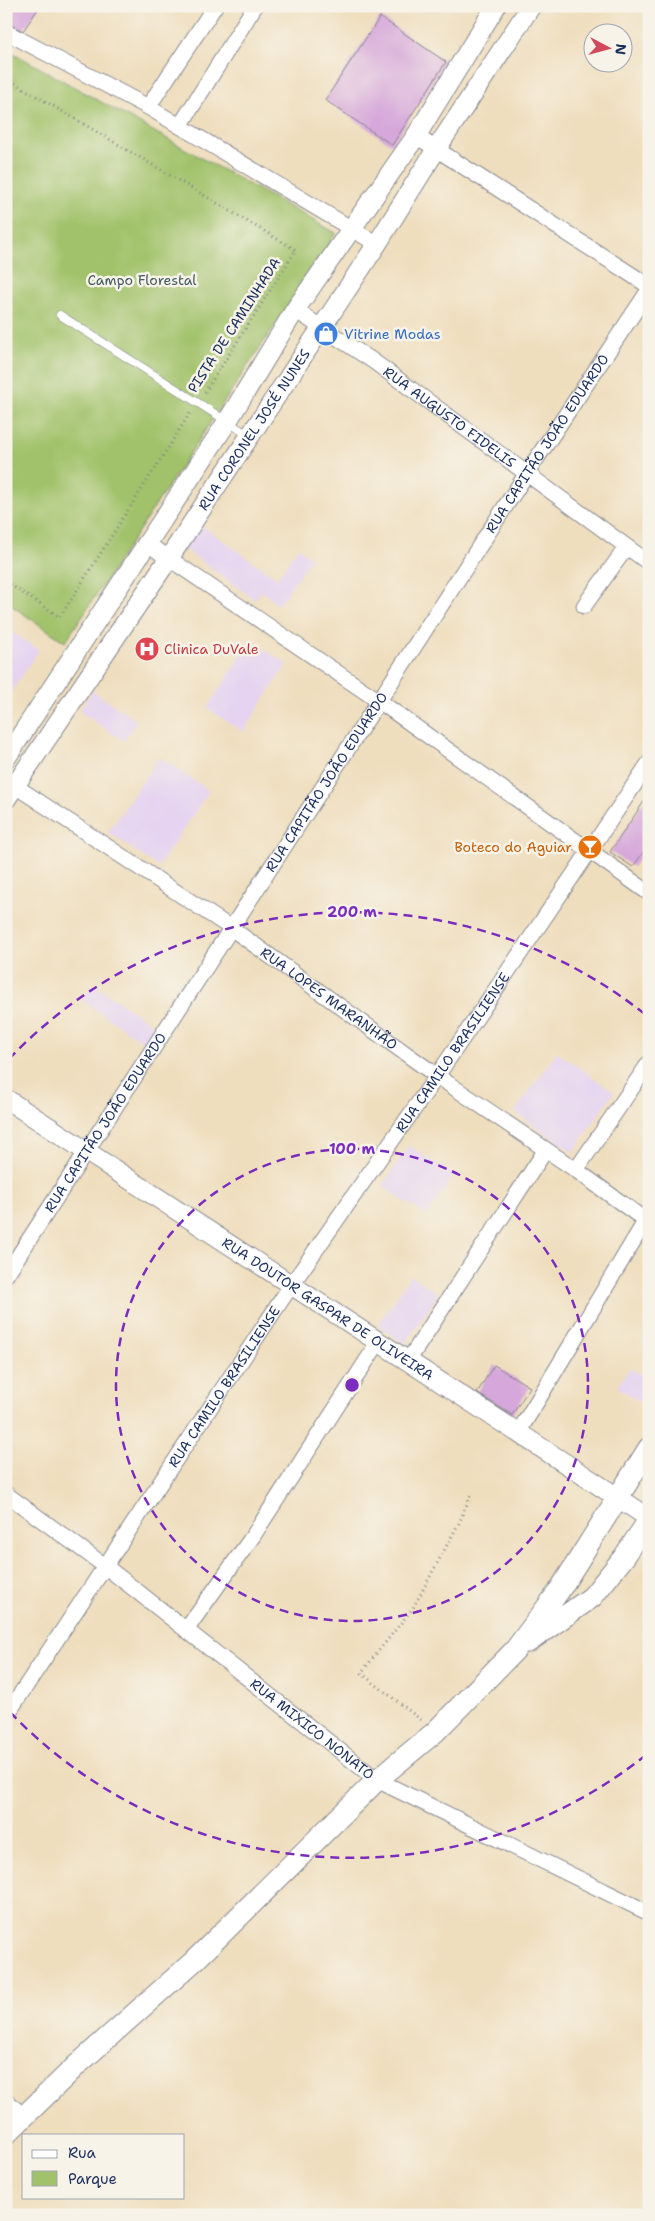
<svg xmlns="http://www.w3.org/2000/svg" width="655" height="2221" font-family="'Shantell Sans',sans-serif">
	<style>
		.built { fill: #e5d3f1 }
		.green { fill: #a1c26a; stroke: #5e7864 }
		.building { fill: #d6a7da }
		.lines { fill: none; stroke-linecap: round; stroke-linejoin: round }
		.service-casing { stroke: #85868e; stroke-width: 9 }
		.minor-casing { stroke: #85868e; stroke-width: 17 }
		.tertiary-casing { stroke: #85868e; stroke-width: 21 }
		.secondary-casing { stroke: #85868e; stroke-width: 23 }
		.path { stroke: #85868e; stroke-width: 3; stroke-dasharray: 1 4; stroke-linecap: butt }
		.service { stroke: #fff; stroke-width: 8 }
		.minor { stroke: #fff; stroke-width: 15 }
		.tertiary { stroke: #fff; stroke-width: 19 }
		.secondary { stroke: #fff; stroke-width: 21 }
		.ring { fill: none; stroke: #7b2cbf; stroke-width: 2.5; stroke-dasharray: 9 6 }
		.labels { text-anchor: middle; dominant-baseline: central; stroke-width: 5; stroke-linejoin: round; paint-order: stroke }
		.park-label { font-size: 14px; fill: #435b62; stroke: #f7f3e8 }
		.street-label { font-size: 14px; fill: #1b2f5e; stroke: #f7f3e8 }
		.shop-label { font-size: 14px; fill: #366cbe; stroke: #f7f3e8; text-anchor: start }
		.health-label { font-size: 14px; fill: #be3a42; stroke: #f7f3e8; text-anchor: start }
		.food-label { font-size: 14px; fill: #c56008; stroke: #f7f3e8; text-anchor: end }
		.centre { fill: #7b2cbf; stroke: #f7f3e8; stroke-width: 2.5 }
		.ring-label { font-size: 15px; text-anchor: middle; font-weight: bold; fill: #7b2cbf; stroke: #f7f3e8; stroke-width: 5; stroke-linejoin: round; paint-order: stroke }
	</style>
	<rect width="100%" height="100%" fill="#f7f3e8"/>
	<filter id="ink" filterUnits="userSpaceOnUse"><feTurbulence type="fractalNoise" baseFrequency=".02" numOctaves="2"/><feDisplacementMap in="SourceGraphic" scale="10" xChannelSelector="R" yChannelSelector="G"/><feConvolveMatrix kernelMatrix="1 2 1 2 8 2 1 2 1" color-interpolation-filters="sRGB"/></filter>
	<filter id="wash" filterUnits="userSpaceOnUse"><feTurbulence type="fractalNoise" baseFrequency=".0096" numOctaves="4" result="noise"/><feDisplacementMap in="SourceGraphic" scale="20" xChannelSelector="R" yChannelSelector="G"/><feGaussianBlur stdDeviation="1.12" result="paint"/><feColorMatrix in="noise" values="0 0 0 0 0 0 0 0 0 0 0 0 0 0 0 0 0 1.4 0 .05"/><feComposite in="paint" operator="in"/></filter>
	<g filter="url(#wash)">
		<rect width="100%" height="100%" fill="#efdebe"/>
		<!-- built -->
		<path class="built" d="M 199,524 L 277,578 L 298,547 L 311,558 L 279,605 L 261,591 L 255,600 L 183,548 Z
			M 6,628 L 39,650 L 6,700 Z
			M 251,641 L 287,664 L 243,732 L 207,708 Z
			M 93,691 L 137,721 L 124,741 L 79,711 Z
			M 159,757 L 209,791 L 158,867 L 108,832 Z
			M 93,984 L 156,1027 L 145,1043 L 82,1000 Z
			M 557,1052 L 614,1092 L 573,1152 L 515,1112 Z
			M 409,1146 L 454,1175 L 427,1216 L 382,1186 Z
			M 411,1275 L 438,1294 L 405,1344 L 378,1325 Z
			M 630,1368 L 649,1380 L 649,1407 L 617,1387 Z"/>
		<!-- green -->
		<path class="green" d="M 6,49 L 336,233 L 65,642 L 6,602 Z"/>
		<g id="blocks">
			<!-- building -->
			<path class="building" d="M 6,6 L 40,6 L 23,31 L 6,23 Z
				M 380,17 L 446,62 L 392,145 L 325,100 Z
				M 649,794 L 649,844 L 633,867 L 610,852 Z
				M 494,1365 L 530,1387 L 512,1415 L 477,1393 Z"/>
		</g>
	</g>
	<g filter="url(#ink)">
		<use href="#blocks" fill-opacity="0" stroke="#85868e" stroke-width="1"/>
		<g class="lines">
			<defs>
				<path id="service" d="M 60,315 L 250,436"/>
				<g id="minor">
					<path d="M 6,32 L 148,107 L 377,244"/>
					<path d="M 148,107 L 215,6"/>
					<path d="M 180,126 L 255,6"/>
					<path d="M 416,136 L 649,286"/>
					<path id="s1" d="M 295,310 L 373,361 L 649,563"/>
					<path d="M 146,543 L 379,701 L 649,893"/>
					<path d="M 584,606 L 626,548"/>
					<path id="s2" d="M 6,780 L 231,928 L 437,1076 L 576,1170 L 649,1223"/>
					<path d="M 576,1170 L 649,1063"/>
					<path id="s3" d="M 6,1275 L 527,473 L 649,290"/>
					<path d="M 408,1361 L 545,1151"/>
					<path d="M 518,1433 L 649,1215"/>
					<path id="s4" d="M 6,1494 L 105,1566 L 377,1780 L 649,1913"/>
					<path d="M 186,1630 L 253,1536 L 378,1343"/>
					<path id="s5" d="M 6,1716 L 292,1284 L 437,1076 L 649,763"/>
				</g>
				<g id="tertiary">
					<path d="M 6,758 L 227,422 L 295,310 L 416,136 L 496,6"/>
					<path id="s6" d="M 6,799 L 169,558 L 377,244 L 437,148 L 531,6"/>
					<path id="s7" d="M 6,1099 L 649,1518"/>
					<path d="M 6,2103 L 22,2118"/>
				</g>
				<path id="secondary" d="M 528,1642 L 592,1597 L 624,1557 L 649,1520
					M 6,2134 L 77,2065 L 194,1961 L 377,1780 L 435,1732 L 515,1650 L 559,1591 L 649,1448"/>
			</defs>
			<!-- service casing -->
			<use href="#service" class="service-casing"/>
			<!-- minor casing -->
			<use href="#minor" class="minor-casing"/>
			<!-- tertiary casing -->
			<use href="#tertiary" class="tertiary-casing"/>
			<!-- secondary casing -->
			<use href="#secondary" class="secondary-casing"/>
			<!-- path -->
			<path class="path" d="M 6,78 L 296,250 L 203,395
				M 6,582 L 60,617 L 192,410
				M 421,1720 L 361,1673 L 413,1608 L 459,1523 L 472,1492"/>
			<!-- service -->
			<use href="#service" class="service"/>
			<!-- minor -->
			<use href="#minor" class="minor"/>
			<!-- tertiary -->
			<use href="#tertiary" class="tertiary"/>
			<!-- secondary -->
			<use href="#secondary" class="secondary"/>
		</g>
	</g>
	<!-- distance rings -->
	<g class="ring">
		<circle cx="352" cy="1385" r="236"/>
		<path d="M646 1755A473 473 0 0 1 9 1711M9 1059A473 473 0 0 1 646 1015"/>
	</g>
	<!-- icons -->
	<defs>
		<symbol id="shop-disc" viewBox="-11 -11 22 22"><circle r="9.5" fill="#3f7fe0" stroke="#f7f3e8"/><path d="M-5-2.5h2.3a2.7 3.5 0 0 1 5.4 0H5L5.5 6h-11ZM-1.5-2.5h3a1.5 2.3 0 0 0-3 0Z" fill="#fff"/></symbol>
		<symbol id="hospital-disc" viewBox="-11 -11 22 22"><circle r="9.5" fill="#e0444e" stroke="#f7f3e8"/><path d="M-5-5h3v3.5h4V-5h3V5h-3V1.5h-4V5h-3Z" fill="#fff"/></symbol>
		<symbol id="bar-disc" viewBox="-11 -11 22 22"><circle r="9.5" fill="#e8710a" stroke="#f7f3e8"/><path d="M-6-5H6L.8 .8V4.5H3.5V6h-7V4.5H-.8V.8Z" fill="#fff"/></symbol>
	</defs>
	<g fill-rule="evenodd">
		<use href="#shop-disc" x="312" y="320" width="28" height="28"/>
		<use href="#hospital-disc" x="133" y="635" width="28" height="28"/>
		<use href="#bar-disc" x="576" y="833" width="28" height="28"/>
	</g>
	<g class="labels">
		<!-- park labels -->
		<g class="park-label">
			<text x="142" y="280">Campo Florestal</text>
		</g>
		<!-- street labels -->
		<g class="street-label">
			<text transform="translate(234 325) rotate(-57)">PISTA DE CAMINHADA</text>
			<text stroke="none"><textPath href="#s1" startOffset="188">RUA AUGUSTO FIDELIS</textPath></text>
			<text stroke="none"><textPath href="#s6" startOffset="445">RUA CORONEL JOSÉ NUNES</textPath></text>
			<text stroke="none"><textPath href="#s3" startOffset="992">RUA CAPITÃO JOÃO EDUARDO</textPath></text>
			<text stroke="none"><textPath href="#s3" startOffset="588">RUA CAPITÃO JOÃO EDUARDO</textPath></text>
			<text stroke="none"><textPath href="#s2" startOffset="390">RUA LOPES MARANHÃO</textPath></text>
			<text stroke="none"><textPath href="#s5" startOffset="800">RUA CAMILO BRASILIENSE</textPath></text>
			<text stroke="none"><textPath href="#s3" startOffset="182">RUA CAPITÃO JOÃO EDUARDO</textPath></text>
			<text stroke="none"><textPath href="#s7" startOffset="384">RUA DOUTOR GASPAR DE OLIVEIRA</textPath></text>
			<text stroke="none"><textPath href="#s5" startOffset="395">RUA CAMILO BRASILIENSE</textPath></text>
			<text stroke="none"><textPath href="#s4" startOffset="386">RUA MIXICO NONATO</textPath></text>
		</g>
		<!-- shop labels -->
		<g class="shop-label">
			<text x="344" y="334">Vitrine Modas</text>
		</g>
		<!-- health labels -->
		<g class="health-label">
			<text x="164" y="649">Clinica DuVale</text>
		</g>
		<!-- food labels -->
		<g class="food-label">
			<text x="572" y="847">Boteco do Aguiar</text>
		</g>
	</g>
	<circle cx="352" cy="1385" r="8" class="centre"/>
	<g class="ring-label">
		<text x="352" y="917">200 m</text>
		<text x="352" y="1154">100 m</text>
	</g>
	<!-- margin -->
	<rect width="655" height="2221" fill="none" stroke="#f7f3e8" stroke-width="25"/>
	<!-- legend -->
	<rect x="22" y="2134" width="162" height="65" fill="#f7f3e8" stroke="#9fa5b1"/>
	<rect x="32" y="2150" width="25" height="8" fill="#ffffff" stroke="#9fa5b1"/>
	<text x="68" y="2158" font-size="15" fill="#1b2f5e">Rua</text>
	<rect x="32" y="2171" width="25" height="15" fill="#a1c26a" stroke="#9fa5b1"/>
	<text x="68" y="2184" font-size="15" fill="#1b2f5e">Parque</text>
	<!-- north arrow -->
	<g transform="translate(608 48) rotate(96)"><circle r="24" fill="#f7f3e8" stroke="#9fa5b1"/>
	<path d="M0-4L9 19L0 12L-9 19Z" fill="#d1495b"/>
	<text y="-8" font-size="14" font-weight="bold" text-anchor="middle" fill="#1b2f5e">N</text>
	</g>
</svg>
